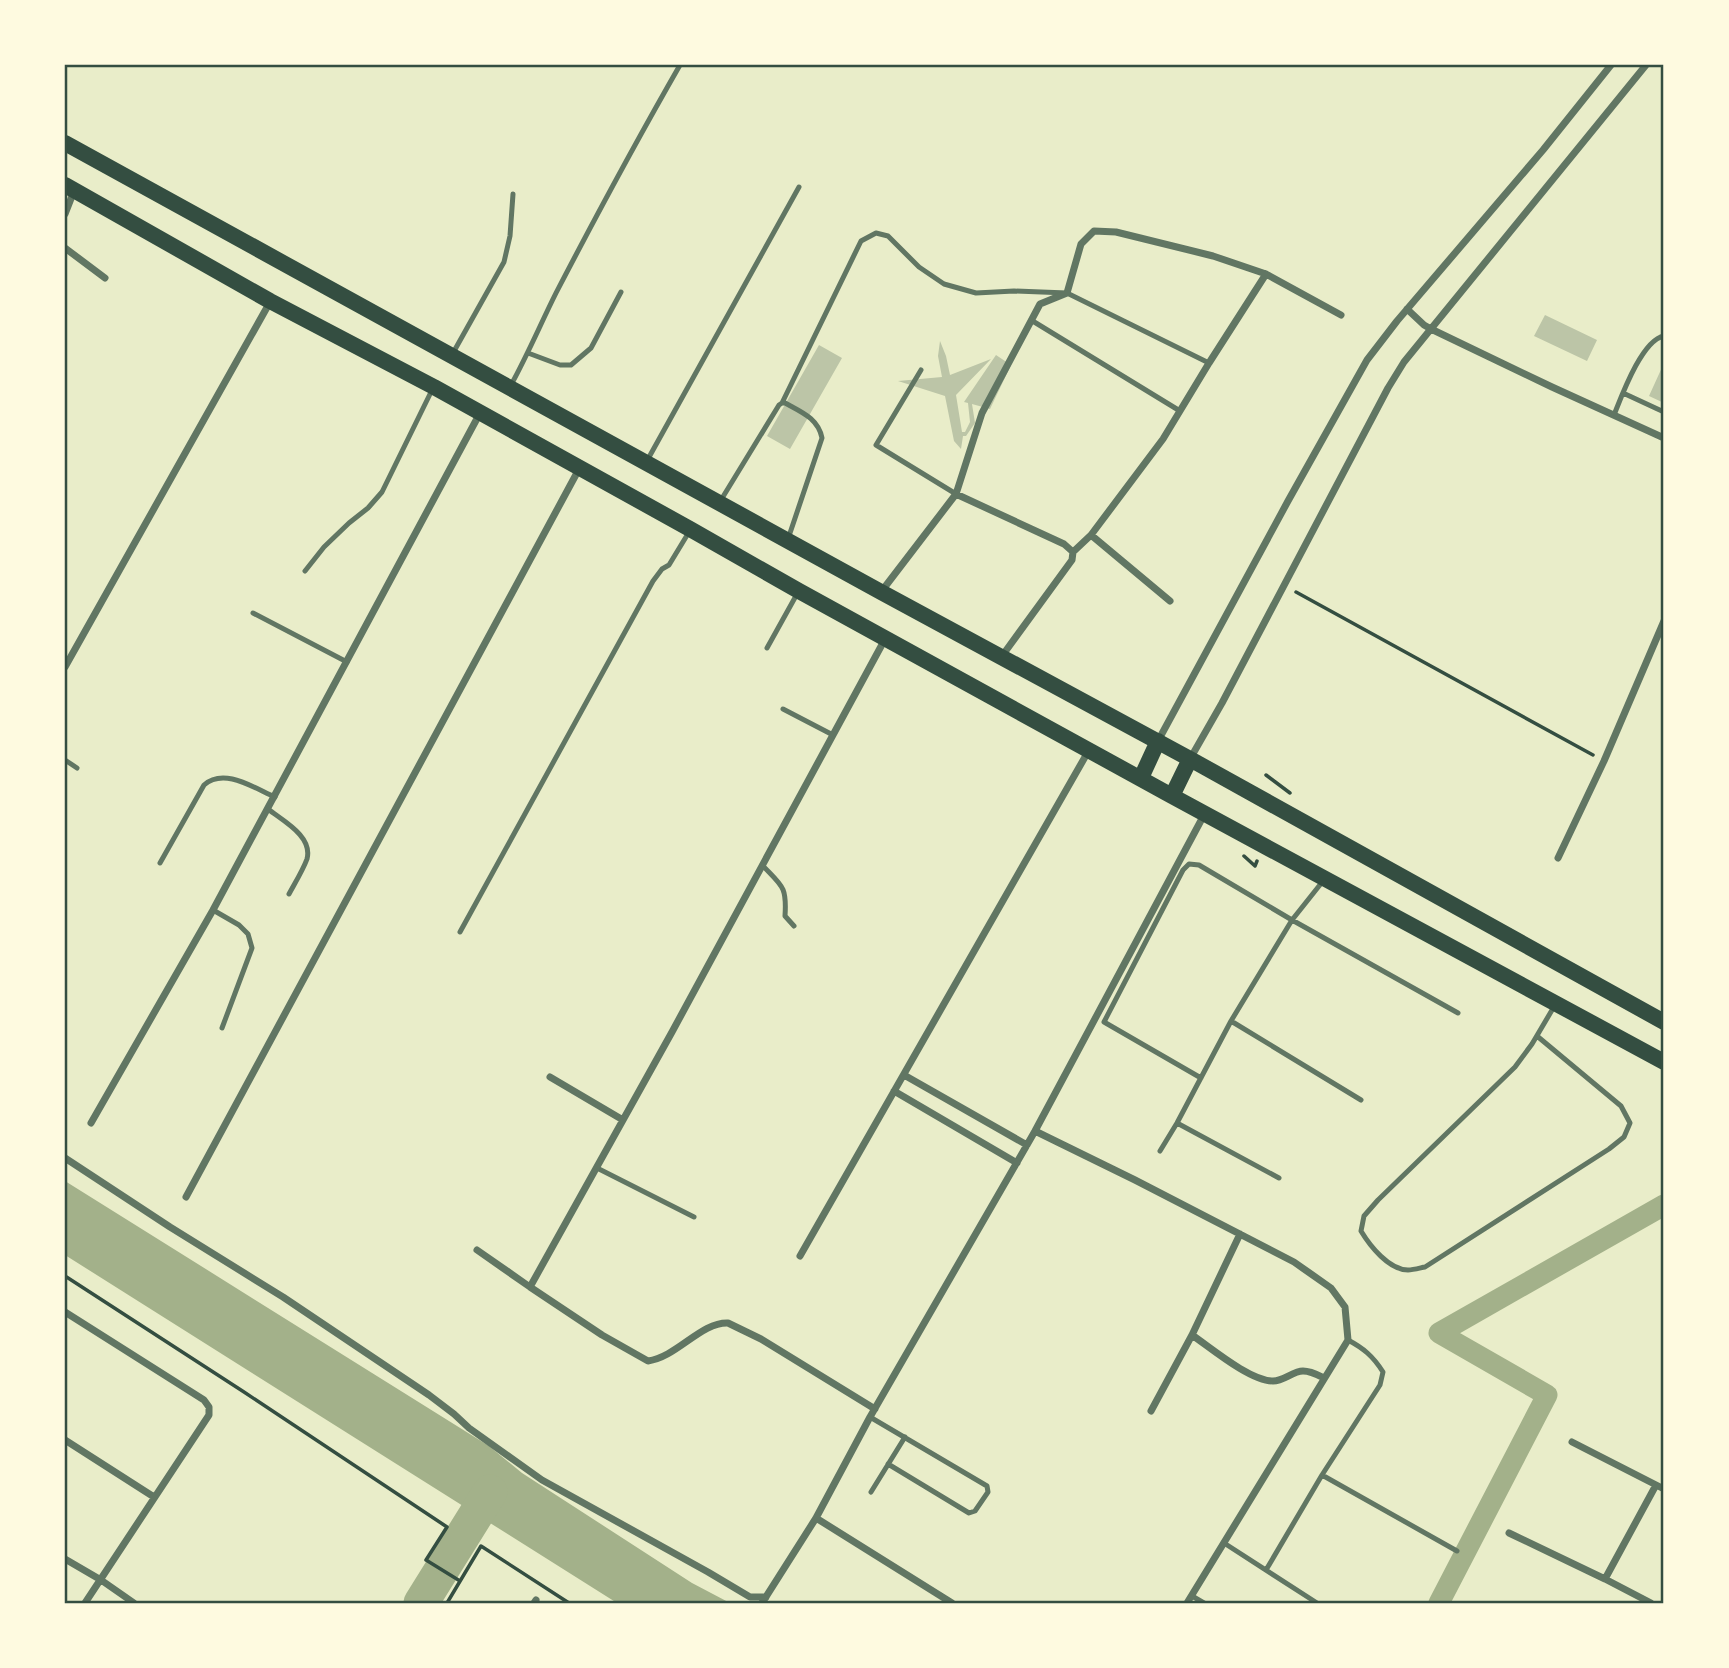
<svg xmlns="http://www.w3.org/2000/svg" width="1729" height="1668" font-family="'PT Sans Narrow',sans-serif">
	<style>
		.water { fill: #a3b18a }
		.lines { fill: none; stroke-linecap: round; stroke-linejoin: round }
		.canal { stroke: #a3b18a; stroke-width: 21 }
		.river { stroke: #a3b18a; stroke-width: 35 }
		.building { fill: #bcc5a7 }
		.path { stroke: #344e41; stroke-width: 3.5 }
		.service { stroke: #617663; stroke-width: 5 }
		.minor { stroke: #617663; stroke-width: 7 }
		.primary { stroke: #344e41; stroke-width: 16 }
		.neatline { fill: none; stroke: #344e41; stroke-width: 2.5 }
	</style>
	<rect width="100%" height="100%" fill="#e9edc9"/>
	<!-- water -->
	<path class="water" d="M 65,1181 L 489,1446 L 522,1473 L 692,1583 L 730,1603 L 617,1603 L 65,1255 Z"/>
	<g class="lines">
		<!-- canal -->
		<path class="canal" d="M 1439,1603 L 1547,1395 L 1439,1333 L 1664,1205"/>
		<!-- river -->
		<path class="river" d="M 421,1603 L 490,1492"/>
	</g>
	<!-- building -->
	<path class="building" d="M 1545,315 L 1597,340 L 1587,361 L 1534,336 Z
		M 940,341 L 946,356 L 950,375 L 991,359 L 956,395 L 962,432 L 965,432 L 970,422 L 968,403 L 964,402 L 996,355 L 1011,365 L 990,409 L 972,404 L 975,423 L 966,436 L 963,436 L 961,449 L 954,441 L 945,396 L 898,381 L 942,377 L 938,356 Z
		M 819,345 L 842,358 L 790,449 L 767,436 Z
		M 1664,363 L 1664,403 L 1649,396 Z"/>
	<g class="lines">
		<!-- path -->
		<path class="path" d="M 1296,592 L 1593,755
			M 1266,775 L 1290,793
			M 1244,856 L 1255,866 L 1257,861
			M 65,1276 L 244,1392 L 447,1527 L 426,1560 L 460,1581
			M 447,1603 L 481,1546 L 569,1603"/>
		<!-- service -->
		<path class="service" d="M 1031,320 L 1180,411
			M 453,353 L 504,262 L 510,236 L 513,194
			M 528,353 L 560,365 L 571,365 L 591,348 L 621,292
			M 921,370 L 876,445 L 956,494
			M 511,385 C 528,354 541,323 556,293 C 596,216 637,140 680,65
			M 1623,393 L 1664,412
			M 782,403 L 861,241 L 876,233 L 888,236 L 919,267 L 944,284 L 976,293 L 1014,291 L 1067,293 L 1209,363
			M 1614,415 C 1622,395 1642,340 1664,336
			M 648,459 L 799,187
			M 721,500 L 779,405 L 782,403 L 785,403 C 801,412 818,418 822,438 L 788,539
			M 305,571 L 324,547 L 349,523 L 368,508 L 382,492 L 432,390
			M 253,613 L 347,662
			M 767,648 L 797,594
			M 783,709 L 833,735
			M 65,760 L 77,768
			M 268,809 C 283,821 313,836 307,859 C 303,870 295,883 289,894
			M 160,863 L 204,785 C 224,767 254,788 275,797
			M 762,865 C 782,886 787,886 785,916 L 794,926
			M 213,910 L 239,925 L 248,934 L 252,948 L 222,1028
			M 460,932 L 653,581 L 662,569 L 669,565 L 689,532
			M 1231,1021 L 1361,1100
			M 1537,1036 L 1621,1106 L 1630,1123 L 1624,1137 L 1609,1149 L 1425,1267 C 1420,1268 1413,1270 1408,1270 C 1389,1270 1370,1246 1361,1231 L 1364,1216 L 1378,1200 L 1515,1067 L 1532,1044 L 1555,1005
			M 1201,1078 L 1104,1022 L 1183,870 L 1189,864 L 1199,865 L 1292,920 L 1458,1013
			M 1177,1123 L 1279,1178
			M 1160,1151 L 1177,1123 L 1231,1021 L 1292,920 L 1323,881
			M 597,1168 L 694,1217
			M 870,1417 L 987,1486 L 988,1492 L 975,1511 L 969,1513 L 888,1464
			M 1322,1475 L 1457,1551
			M 871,1492 L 905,1437
			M 1224,1543 L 1317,1603
			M 1266,1570 L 1322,1475 L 1380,1385 L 1383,1372 C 1373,1356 1363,1348 1348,1340
			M 1192,1596 L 1204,1603"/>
		<!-- minor -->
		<path class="minor" d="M 65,214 L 74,191
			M 65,248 L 105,278
			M 1407,309 L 1424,325 L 1431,329 L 1552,387 L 1664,438
			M 956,494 L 982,413 L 1040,304 L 1067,293 L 1081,244 L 1094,231 L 1116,232 L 1213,256 L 1266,274 L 1341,315
			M 1091,535 L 1170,601
			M 1073,552 L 1091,535 L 1163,439 L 1209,363 L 1266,274
			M 881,592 L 956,494 L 1064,544 L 1073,552 L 1072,560 L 1002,656
			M 65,667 L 270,302
			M 1158,741 L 1288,501 L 1367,360 L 1397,321 L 1543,150 L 1611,65
			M 1190,759 L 1222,703 L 1388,388 L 1404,362 L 1646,65
			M 1558,858 L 1604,761 L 1664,621
			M 904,1075 L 1027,1145
			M 550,1077 L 623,1120
			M 894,1091 L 1017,1163
			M 91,1123 L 213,910 L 480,413
			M 1035,1131 L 1135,1180 L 1294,1262 L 1331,1288 L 1345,1307 L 1348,1340 L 1187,1603
			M 65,1158 L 170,1227 L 283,1297 L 429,1395 L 454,1414 L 469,1428 L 542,1480 L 708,1572 L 750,1597 L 766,1597
			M 186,1197 L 579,469
			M 1240,1234 L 1192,1335 C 1211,1348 1250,1381 1273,1381 C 1284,1381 1293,1371 1303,1371 C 1311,1371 1318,1375 1324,1378
			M 477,1250 L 530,1287
			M 800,1256 L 1089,750
			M 65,1312 L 204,1400 L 209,1407 L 209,1415 L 85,1603
			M 875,1409 L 761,1339 L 728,1323 C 701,1322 677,1357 648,1361 L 602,1335 L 530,1287 L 672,1032 L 885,639
			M 1151,1411 L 1192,1335
			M 65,1440 L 154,1497
			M 1572,1442 L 1664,1489
			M 816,1518 L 952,1603
			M 1509,1533 L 1605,1579 L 1651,1603
			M 65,1559 L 101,1580 L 134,1603
			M 1605,1579 L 1656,1485
			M 534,1603 L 536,1600
			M 762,1603 L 816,1518 L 870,1417 L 1035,1131 L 1205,813"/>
		<!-- primary -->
		<path class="primary" d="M 65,143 L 881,592 L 1190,759 L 1664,1022
			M 65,185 L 270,301 L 434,387 L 690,529 L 799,591 L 1172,796 L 1664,1062
			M 1141,778 L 1158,741
			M 1172,796 L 1190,759"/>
	</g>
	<!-- border -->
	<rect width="1729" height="1668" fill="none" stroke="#fefae0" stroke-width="133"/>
	<rect x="66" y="66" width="1596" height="1536" class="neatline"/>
</svg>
